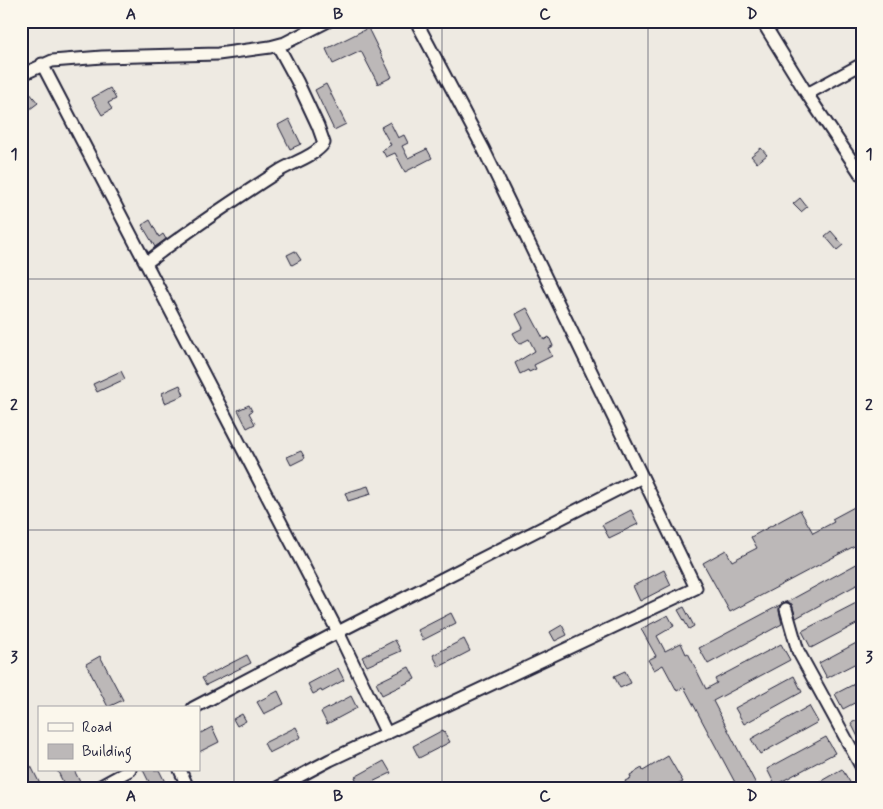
<svg xmlns="http://www.w3.org/2000/svg" width="883" height="809" font-family="Mynerve,sans-serif">
	<style>
		.building { fill: #bcb8b8; stroke: #22223b }
		.lines { fill: none; stroke-linecap: round; stroke-linejoin: round }
		.minor-casing { stroke: #22223b; stroke-width: 15 }
		.minor { stroke: #fbf7ec; stroke-width: 11 }
		.grid { fill: none; stroke: #22223b; stroke-width: 1; stroke-opacity: 0.55 }
		.neatline { fill: none; stroke: #22223b; stroke-width: 2 }
		.grid-label { font-size: 16px; text-anchor: middle; font-weight: bold; fill: #22223b }
	</style>
	<rect width="100%" height="100%" fill="#eeeae2"/>
	<filter id="ink" filterUnits="userSpaceOnUse"><feTurbulence type="fractalNoise" baseFrequency=".02" numOctaves="2"/><feDisplacementMap in="SourceGraphic" scale="10" xChannelSelector="R" yChannelSelector="G"/><feConvolveMatrix kernelMatrix="1 2 1 2 8 2 1 2 1" color-interpolation-filters="sRGB"/></filter>
	<g filter="url(#ink)">
		<!-- building -->
		<path class="building" d="M 368,28 L 392,77 L 378,84 L 361,51 L 333,64 L 326,49 Z
			M 326,84 L 346,124 L 334,130 L 315,90 Z
			M 110,88 L 116,99 L 108,103 L 112,109 L 102,115 L 92,98 Z
			M 29,92 L 38,103 L 30,109 L 21,101 L 21,98 Z
			M 289,119 L 301,144 L 290,149 L 278,125 Z
			M 390,122 L 398,138 L 404,135 L 408,143 L 402,146 L 408,158 L 427,149 L 432,158 L 405,172 L 395,153 L 386,157 L 382,150 L 391,145 L 381,127 Z
			M 761,148 L 767,155 L 757,163 L 751,156 Z
			M 800,198 L 807,207 L 801,212 L 793,204 Z
			M 150,220 L 159,237 L 163,234 L 166,239 L 155,247 L 142,225 Z
			M 831,231 L 843,245 L 837,250 L 825,236 Z
			M 295,251 L 301,260 L 292,265 L 287,255 Z
			M 527,308 L 544,340 L 549,337 L 553,346 L 548,348 L 552,356 L 534,365 L 536,369 L 529,372 L 528,370 L 520,374 L 515,363 L 535,351 L 529,339 L 519,344 L 513,333 L 523,328 L 516,314 Z
			M 121,371 L 125,379 L 97,392 L 93,384 Z
			M 180,385 L 184,395 L 165,403 L 162,393 Z
			M 249,405 L 252,411 L 249,413 L 255,424 L 247,428 L 238,410 Z
			M 301,451 L 305,458 L 291,465 L 287,457 Z
			M 368,486 L 371,494 L 348,501 L 345,493 Z
			M 858,505 L 862,512 L 862,542 L 730,612 L 703,563 L 726,550 L 732,561 L 757,548 L 751,537 L 800,510 L 813,533 L 834,522 L 832,519 Z
			M 631,510 L 638,524 L 609,538 L 602,525 Z
			M 862,561 L 862,582 L 796,618 L 792,604 L 787,602 Z
			M 664,570 L 671,585 L 640,601 L 633,586 Z
			M 862,600 L 862,621 L 811,648 L 802,631 Z
			M 780,605 L 779,611 L 782,624 L 708,664 L 699,648 Z
			M 684,607 L 694,626 L 689,629 L 678,610 Z
			M 451,613 L 456,623 L 423,640 L 418,630 Z
			M 668,615 L 674,626 L 657,636 L 665,651 L 681,643 L 686,654 L 688,653 L 706,689 L 717,683 L 715,679 L 781,644 L 790,660 L 713,701 L 758,788 L 738,788 L 684,687 L 677,691 L 663,665 L 654,670 L 648,660 L 656,656 L 641,629 Z
			M 562,625 L 567,635 L 555,641 L 550,632 Z
			M 464,639 L 470,651 L 439,667 L 433,655 Z
			M 395,640 L 401,651 L 367,666 L 362,657 Z
			M 862,640 L 862,660 L 827,678 L 819,663 Z
			M 247,655 L 251,663 L 206,685 L 202,678 Z
			M 100,656 L 123,700 L 108,707 L 86,664 Z
			M 409,667 L 415,679 L 382,695 L 376,683 Z
			M 338,668 L 344,680 L 322,692 L 321,690 L 313,694 L 308,684 Z
			M 625,671 L 631,683 L 620,688 L 614,676 Z
			M 794,676 L 802,692 L 744,724 L 735,708 Z
			M 862,680 L 862,699 L 843,709 L 835,694 Z
			M 278,691 L 284,704 L 264,714 L 257,702 Z
			M 351,696 L 357,708 L 327,724 L 321,712 Z
			M 809,706 L 818,722 L 760,754 L 751,739 Z
			M 242,714 L 246,721 L 237,726 L 233,719 Z
			M 862,718 L 862,745 L 851,723 Z
			M 212,727 L 219,742 L 199,752 L 199,734 Z
			M 296,727 L 301,737 L 269,753 L 264,743 Z
			M 443,730 L 450,742 L 419,758 L 413,746 Z
			M 826,737 L 835,753 L 775,785 L 767,769 Z
			M 668,756 L 683,782 L 677,785 L 679,788 L 628,788 L 625,781 L 631,778 L 630,775 L 642,768 L 643,771 Z
			M 384,761 L 391,773 L 360,788 L 355,777 Z
			M 27,766 L 28,768 L 31,766 L 42,788 L 25,788 L 21,780 L 21,769 Z
			M 842,769 L 851,784 L 843,788 L 809,788 Z
			M 57,770 L 74,770 L 83,788 L 66,788 Z
			M 143,770 L 159,770 L 168,788 L 152,788 Z"/>
		<g class="lines">
			<defs>
				<path id="minor" d="M 762,21 L 807,94 L 862,176
					M 42,64 L 338,632 L 387,734
					M 21,75 L 52,61 L 102,57 L 218,54 L 270,47 L 285,43 L 328,21
					M 807,94 L 862,64
					M 146,263 C 189,230 234,200 279,171 C 293,162 314,157 324,143 L 318,126 L 297,81 L 278,46
					M 786,609 L 798,651 L 862,768
					M 193,708 L 338,632 L 642,477
					M 180,770 L 188,788
					M 97,788 L 130,770
					M 277,788 L 330,760 L 696,588 L 483,148 L 416,21"/>
			</defs>
			<!-- minor casing -->
			<use href="#minor" class="minor-casing"/>
			<!-- minor -->
			<use href="#minor" class="minor"/>
		</g>
	</g>
	<!-- grid -->
	<path class="grid" d="M 234,21 L 234,788M 442,21 L 442,788M 648,21 L 648,788M 21,279 L 862,279M 21,530 L 862,530"/>
	<!-- margin -->
	<rect width="883" height="809" fill="none" stroke="#fbf7ec" stroke-width="55"/>
	<!-- legend -->
	<rect x="38" y="706" width="162" height="65" fill="#fbf7ec" stroke="#a4a2a5"/>
	<rect x="48" y="723" width="25" height="8" fill="#fbf7ec" stroke="#a4a2a5"/>
	<text x="82" y="732" font-size="15" fill="#22223b">Road</text>
	<rect x="48" y="744" width="25" height="15" fill="#bcb8b8" stroke="#a4a2a5"/>
	<text x="82" y="756" font-size="15" fill="#22223b">Building</text>
	<rect x="28" y="28" width="828" height="754" class="neatline"/>
	<g class="grid-label">
		<text x="131" y="19">A</text>
		<text x="338" y="19">B</text>
		<text x="545" y="19">C</text>
		<text x="752" y="19">D</text>
		<text x="14" y="159">1</text>
		<text x="869" y="159">1</text>
		<text x="14" y="410">2</text>
		<text x="869" y="410">2</text>
		<text x="14" y="662">3</text>
		<text x="869" y="662">3</text>
		<text x="131" y="801">A</text>
		<text x="338" y="801">B</text>
		<text x="545" y="801">C</text>
		<text x="752" y="801">D</text>
	</g>
</svg>
